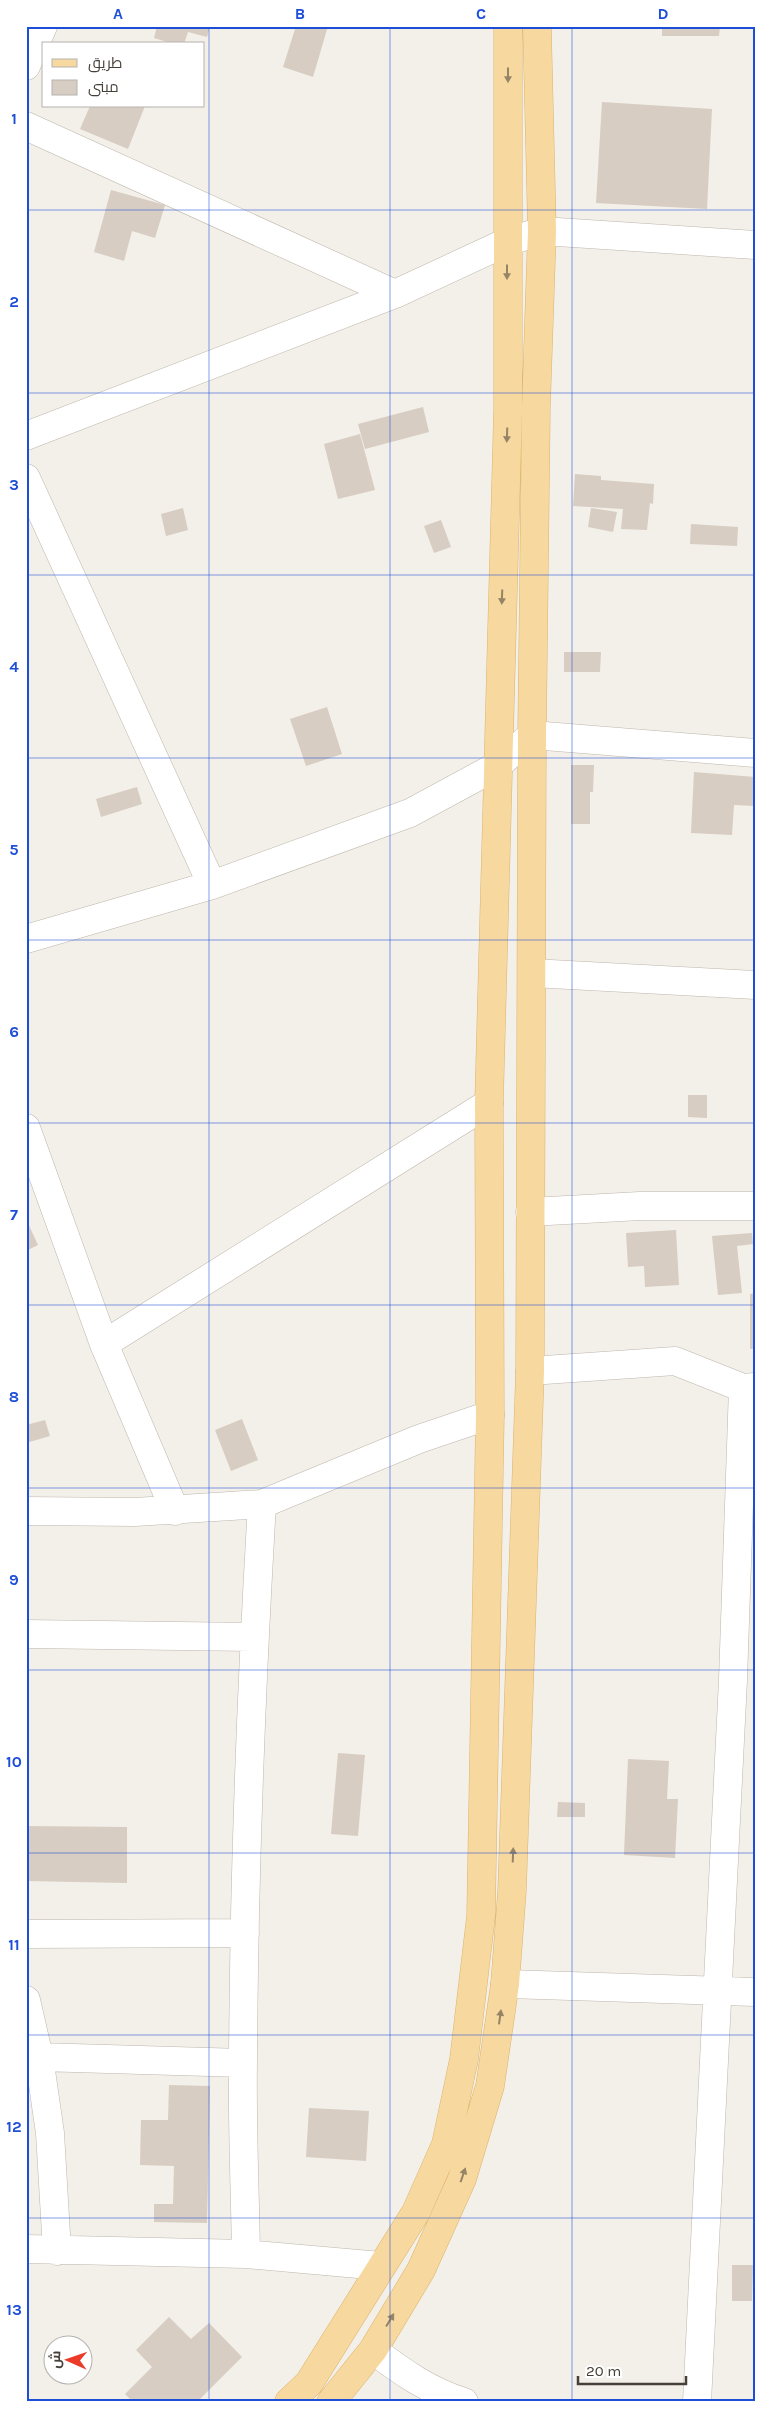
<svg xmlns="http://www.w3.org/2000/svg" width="781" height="2428" font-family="Karla,Cairo,sans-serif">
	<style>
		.building { fill: #d7cdc2 }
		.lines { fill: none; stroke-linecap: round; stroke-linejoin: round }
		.street-casing { stroke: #beb7ac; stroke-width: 29 }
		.primary-casing { stroke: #dcb46e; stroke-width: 29 }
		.street { stroke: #fff; stroke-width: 28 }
		.primary { stroke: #f7d89e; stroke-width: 28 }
		.oneway { fill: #968466 }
		.grid { fill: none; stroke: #1d4ed8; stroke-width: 1; stroke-opacity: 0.55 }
		.neatline { fill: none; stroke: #1d4ed8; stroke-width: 2 }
		.grid-label { font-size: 16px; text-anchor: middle; font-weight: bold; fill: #1d4ed8 }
	</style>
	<rect width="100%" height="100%" fill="#f3efe9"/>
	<!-- building -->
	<path class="building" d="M 157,26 L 210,26 L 207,37 L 188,32 L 184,44 L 174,44 L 154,38 Z
		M 296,26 L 328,26 L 313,77 L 283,67 Z
		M 662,26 L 720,26 L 719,36 L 662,36 Z
		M 602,102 L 712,109 L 707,209 L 596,203 Z
		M 90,106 L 145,106 L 128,149 L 80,129 Z
		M 111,190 L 165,205 L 155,238 L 132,231 L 124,261 L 94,252 Z
		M 423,407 L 429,432 L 365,449 L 358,424 Z
		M 360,434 L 375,490 L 338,499 L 324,444 Z
		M 575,474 L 601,476 L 601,480 L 654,484 L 653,504 L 650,503 L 647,530 L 621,529 L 623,509 L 573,506 Z
		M 183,508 L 188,530 L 166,536 L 161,514 Z
		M 591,508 L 617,512 L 613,532 L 588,527 Z
		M 441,520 L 451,547 L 434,553 L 424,526 Z
		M 691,524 L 738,527 L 737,546 L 690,544 Z
		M 564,652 L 601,652 L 600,672 L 564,672 Z
		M 327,707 L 342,754 L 306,766 L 290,719 Z
		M 571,765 L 594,765 L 593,792 L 590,792 L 590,824 L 571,824 Z
		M 694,772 L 755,777 L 755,806 L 734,805 L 732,835 L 691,833 Z
		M 137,787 L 142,804 L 101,817 L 96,799 Z
		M 688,1095 L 707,1095 L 707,1118 L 688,1117 Z
		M 26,1219 L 38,1245 L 26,1251 Z
		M 676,1230 L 679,1285 L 645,1287 L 644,1266 L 628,1267 L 626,1233 Z
		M 752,1233 L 753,1244 L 737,1246 L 742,1293 L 718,1295 L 712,1236 Z
		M 755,1293 L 755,1349 L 750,1349 L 750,1294 Z
		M 242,1419 L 258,1460 L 231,1471 L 215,1430 Z
		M 45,1420 L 50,1436 L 26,1443 L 26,1425 Z
		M 338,1753 L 365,1755 L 358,1836 L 331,1834 Z
		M 628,1759 L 669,1761 L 667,1799 L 678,1799 L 675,1858 L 624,1855 Z
		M 558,1802 L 585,1803 L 585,1817 L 557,1817 Z
		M 26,1826 L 127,1827 L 127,1883 L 26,1881 Z
		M 169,2085 L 210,2086 L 207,2223 L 154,2222 L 154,2204 L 173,2204 L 174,2166 L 140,2165 L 141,2120 L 168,2120 Z
		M 309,2108 L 369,2111 L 366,2161 L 306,2157 Z
		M 732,2265 L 753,2265 L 752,2301 L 732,2301 Z
		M 169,2317 L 191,2339 L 209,2323 L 242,2357 L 197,2402 L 133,2402 L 125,2394 L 152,2367 L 136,2350 Z"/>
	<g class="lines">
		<defs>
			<path id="street" d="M 26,66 L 43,26
				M 26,126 L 395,294
				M 26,436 L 395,294 L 507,242 L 542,231 L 755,245
				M 26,478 L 212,885
				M 26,939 L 212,885 L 410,813 L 497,766 L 532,735 L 755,753
				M 532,973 L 755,985
				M 26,1128 L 104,1344 L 175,1511
				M 530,1212 L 640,1206 L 755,1206
				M 104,1344 L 489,1103
				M 530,1371 L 675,1361 L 743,1388 L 755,1387
				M 26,1511 L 135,1512 L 262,1504 L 419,1439 L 490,1415
				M 26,1634 L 254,1637
				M 26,1934 L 245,1933
				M 505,1984 L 755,1992
				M 26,2000 L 39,2057 L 50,2133 L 57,2251
				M 39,2057 L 243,2063
				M 26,2249 L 246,2254 L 381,2266
				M 246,2254 C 245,2190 242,2126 243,2062 C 244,1876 251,1690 262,1504
				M 373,2350 C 402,2372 429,2391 464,2402
				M 697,2402 L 733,1680 L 743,1388"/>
			<path id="primary" d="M 289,2402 L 309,2383 L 416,2212 L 446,2144 L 464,2059 L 481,1916 L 490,1415 L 489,1103 L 508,409 L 508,26
				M 331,2402 L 373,2350 L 421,2270 L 462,2179 L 490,2086 L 505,1984 L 512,1891 L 530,1371 L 532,735 L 536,408 L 542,231 L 537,26"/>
		</defs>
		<!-- street casing -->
		<use href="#street" class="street-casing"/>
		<!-- primary casing -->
		<use href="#primary" class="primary-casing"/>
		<!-- street -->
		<use href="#street" class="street"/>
		<!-- primary -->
		<use href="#primary" class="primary"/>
	</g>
	<!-- one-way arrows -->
	<defs><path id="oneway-solid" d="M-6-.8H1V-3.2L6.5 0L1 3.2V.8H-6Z" transform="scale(1.25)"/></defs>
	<g class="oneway">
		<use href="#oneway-solid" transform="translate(508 75) rotate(90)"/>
		<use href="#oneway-solid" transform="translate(507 272) rotate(90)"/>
		<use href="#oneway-solid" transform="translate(507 435) rotate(92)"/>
		<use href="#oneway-solid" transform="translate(502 597) rotate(92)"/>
		<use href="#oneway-solid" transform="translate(513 1855) rotate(-88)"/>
		<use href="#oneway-solid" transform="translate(500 2017) rotate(-82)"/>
		<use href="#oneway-solid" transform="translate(463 2175) rotate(-71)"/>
		<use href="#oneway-solid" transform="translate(390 2320) rotate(-59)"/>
	</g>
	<!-- grid -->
	<path class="grid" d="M 209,26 L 209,2402M 390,26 L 390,2402M 572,26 L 572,2402M 26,210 L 755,210M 26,393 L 755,393M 26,575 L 755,575M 26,758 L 755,758M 26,940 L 755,940M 26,1123 L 755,1123M 26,1305 L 755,1305M 26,1488 L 755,1488M 26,1670 L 755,1670M 26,1853 L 755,1853M 26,2035 L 755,2035M 26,2218 L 755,2218"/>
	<!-- border -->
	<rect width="781" height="2428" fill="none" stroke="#ffffff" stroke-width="55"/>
	<!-- legend -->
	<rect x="42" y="42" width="162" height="65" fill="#ffffff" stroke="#b5b3af"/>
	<rect x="52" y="59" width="25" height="8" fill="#f7d89e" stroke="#b5b3af"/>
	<text x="88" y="68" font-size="15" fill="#464038">طريق</text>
	<rect x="52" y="80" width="25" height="15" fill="#d7cdc2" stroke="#b5b3af"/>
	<text x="88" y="92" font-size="15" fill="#464038">مبنى</text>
	<!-- north arrow -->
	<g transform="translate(68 2360) rotate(272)"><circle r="24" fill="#ffffff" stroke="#b5b3af"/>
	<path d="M0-4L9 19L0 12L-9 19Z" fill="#eb3a28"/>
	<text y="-8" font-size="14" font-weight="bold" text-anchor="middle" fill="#464038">ش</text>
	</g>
	<!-- scale -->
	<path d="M578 2376v8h108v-8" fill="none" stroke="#464038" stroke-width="2.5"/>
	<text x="586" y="2376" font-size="15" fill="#464038" stroke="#ffffff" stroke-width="4" paint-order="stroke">20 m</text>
	<rect x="28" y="28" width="726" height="2372" class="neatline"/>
	<g class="grid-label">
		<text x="118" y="19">A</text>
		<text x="300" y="19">B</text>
		<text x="481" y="19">C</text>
		<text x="663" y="19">D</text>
		<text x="14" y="124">1</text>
		<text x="14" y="307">2</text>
		<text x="14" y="490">3</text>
		<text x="14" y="672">4</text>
		<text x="14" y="855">5</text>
		<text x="14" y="1037">6</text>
		<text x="14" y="1220">7</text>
		<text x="14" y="1402">8</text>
		<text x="14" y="1585">9</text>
		<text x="14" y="1767">10</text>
		<text x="14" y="1950">11</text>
		<text x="14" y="2132">12</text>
		<text x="14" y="2315">13</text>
	</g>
</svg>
